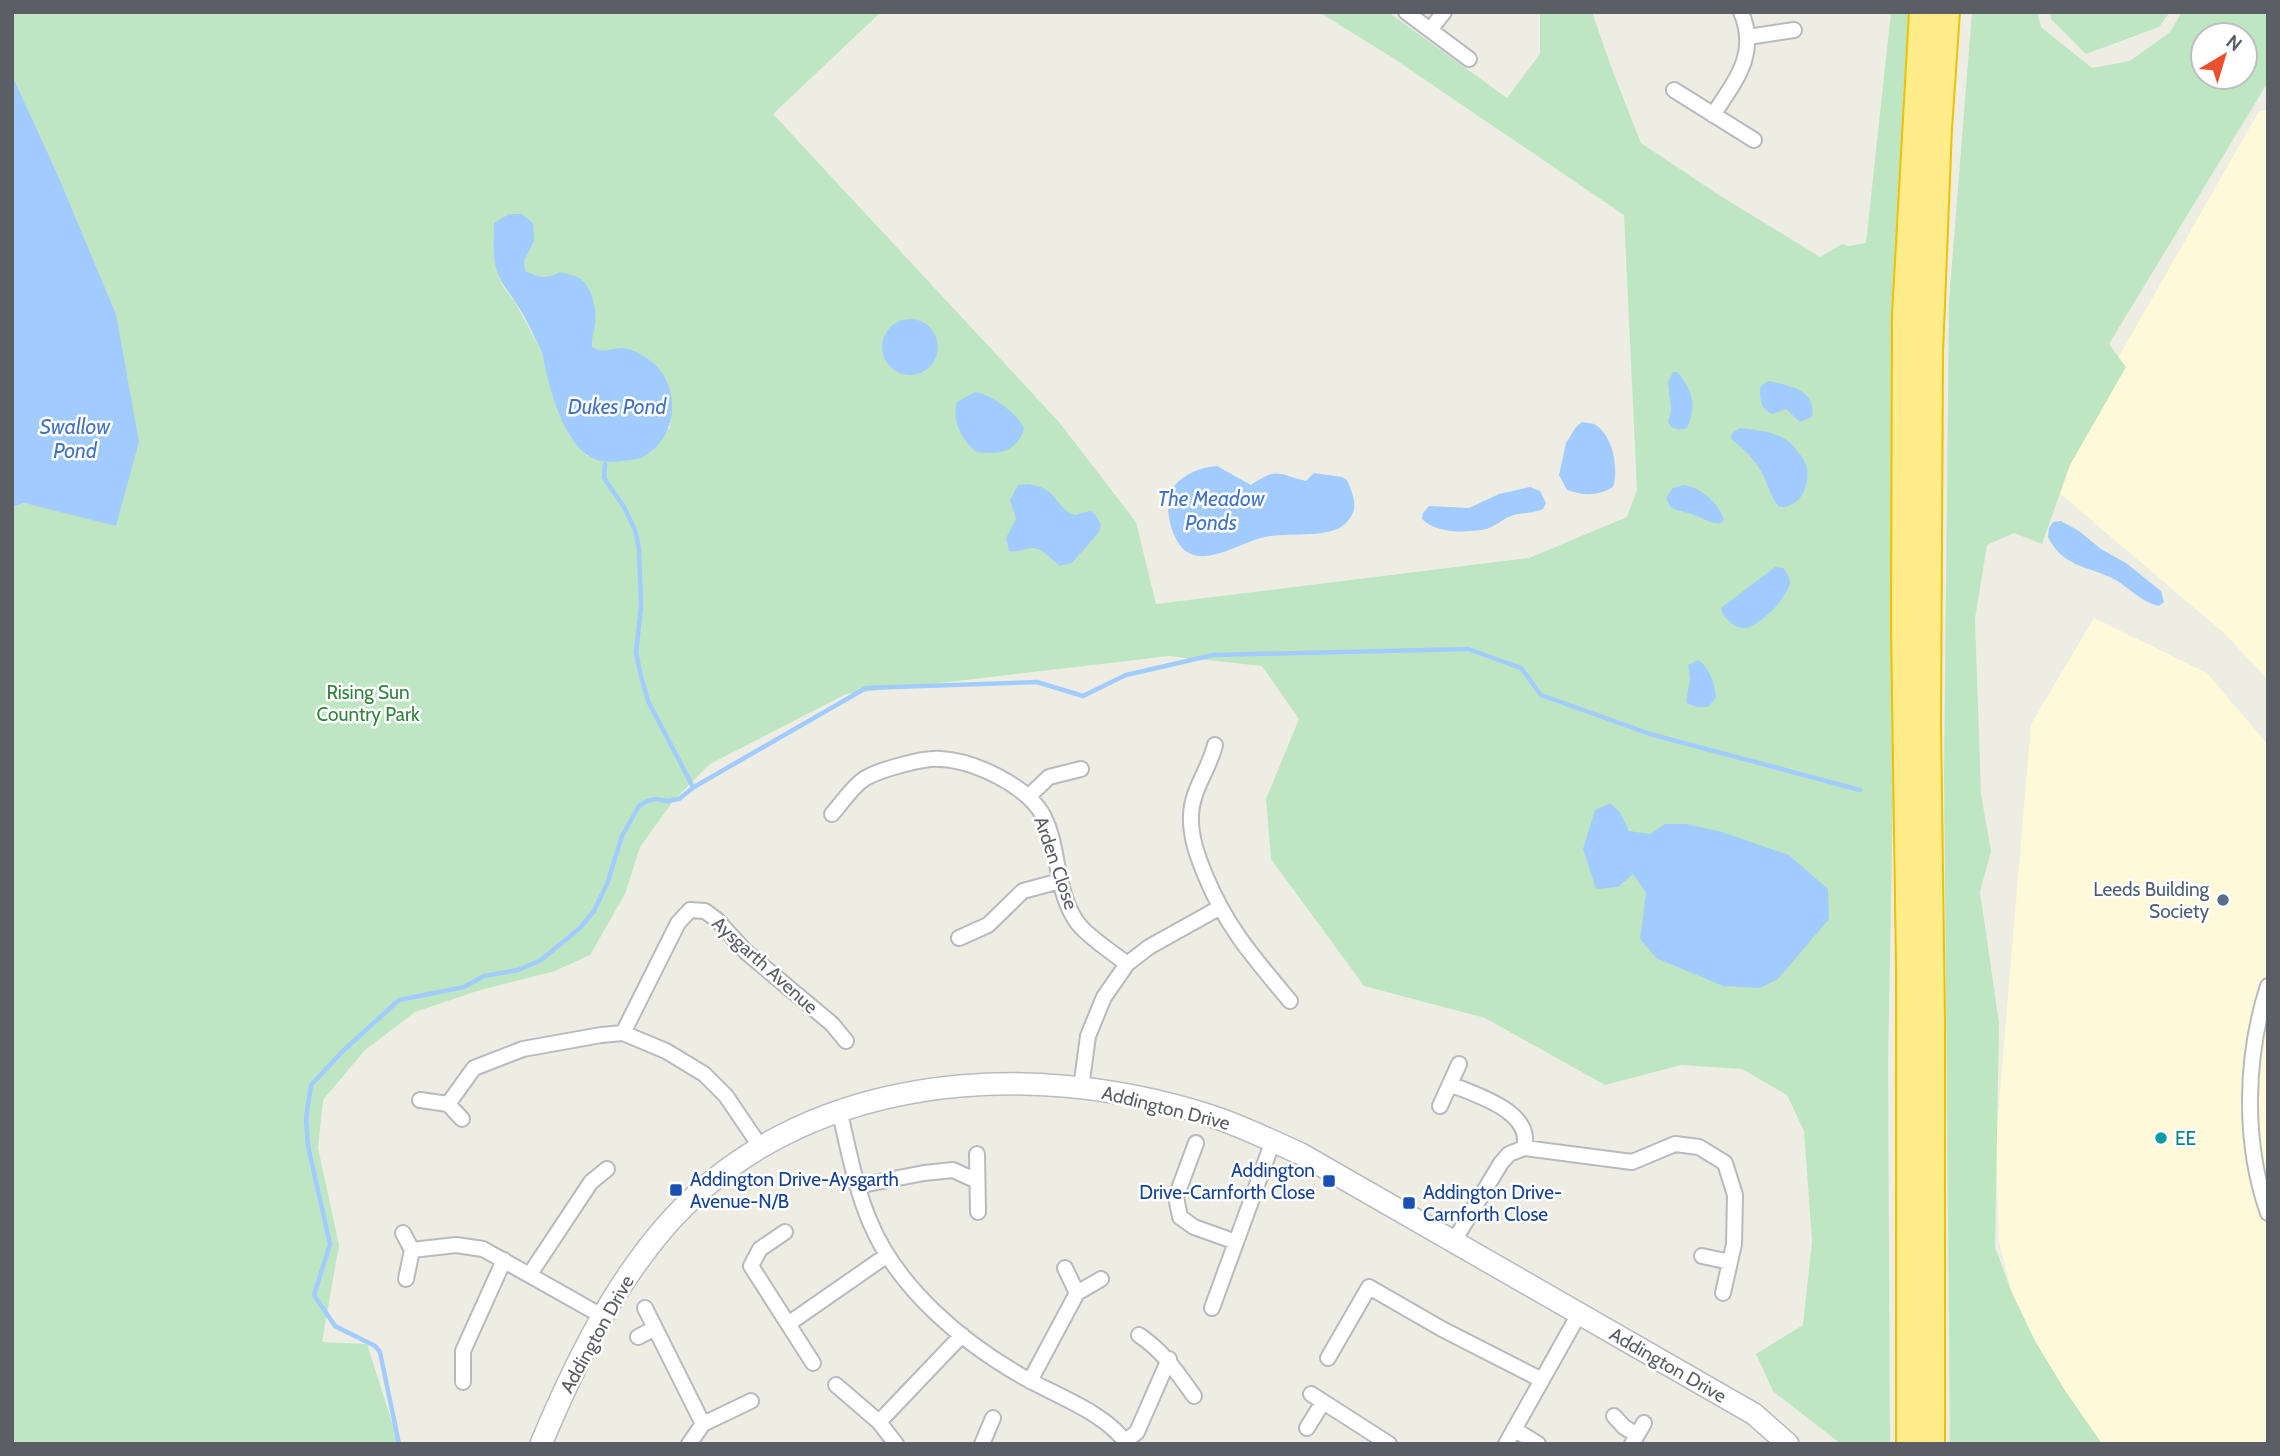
<svg xmlns="http://www.w3.org/2000/svg" width="2280" height="1456" font-family="Cabin,sans-serif">
	<style>
		.commercial { fill: #fef9d8 }
		.green { fill: #bfe6c3; fill-rule: evenodd }
		.water { fill: #a2ccff }
		.lines { fill: none; stroke-linecap: round; stroke-linejoin: round }
		.stream { stroke: #a2ccff; stroke-width: 4.5 }
		.street-casing { stroke: #b8babf; stroke-width: 18 }
		.secondary-casing { stroke: #b9bbc1; stroke-width: 24 }
		.highway-casing { stroke: #f1c000; stroke-width: 30 }
		.street { stroke: #fff; stroke-width: 14 }
		.secondary { stroke: #fff; stroke-width: 21 }
		.highway { stroke: #feed8a; stroke-width: 26 }
		.service-dot { fill: #5c6f8a; stroke: #fff; stroke-width: 2.5 }
		.culture-dot { fill: #0f9aa8; stroke: #fff; stroke-width: 2.5 }
		.transit-dot { fill: #1a4fb4; stroke: #fff; stroke-width: 2.5 }
		.labels { text-anchor: middle; dominant-baseline: central; stroke-width: 5; stroke-linejoin: round; paint-order: stroke }
		.park-label { font-size: 19px; fill: #338340; stroke: #fff }
		.street-label { font-size: 19px; fill: #5b5e64; stroke: #fff }
		.service-label { font-size: 19px; fill: #4e5e75; stroke: #fff; text-anchor: end }
		.culture-label { font-size: 19px; fill: #0d838f; stroke: #fff; text-anchor: start }
		.transit-label { font-size: 19px; fill: #164399; stroke: #fff; text-anchor: start }
		.water-label { font-size: 21px; font-style: italic; fill: #4374c4; stroke: #fff }
	</style>
	<rect width="100%" height="100%" fill="#eeede3"/>
	<!-- commercial -->
	<path class="commercial" d="M 2259,111 L 2268,111 L 2268,680 L 2225,634 L 2056,490 L 2058,463 Z
		M 2094,618 L 2207,673 L 2268,745 L 2268,1444 L 2102,1444 L 2064,1389 L 2035,1341 L 2012,1293 L 1999,1242 L 1996,1138 L 2031,724 Z"/>
	<!-- green -->
	<path class="green" d="M 12,12 L 881,12 L 773,114 L 1059,422 L 1136,522 L 1156,604 L 1529,558 L 1627,517 L 1637,490 L 1624,215 L 1396,60 L 1319,12 L 1388,12 L 1507,98 L 1540,54 L 1540,12 L 1592,12 L 1613,72 L 1641,143 L 1719,195 L 1820,257 L 1842,244 L 1849,246 L 1866,243 L 1891,12 L 1908,12 L 1888,1062 L 1890,1444 L 1841,1444 L 1773,1391 L 1756,1354 L 1803,1325 L 1812,1241 L 1804,1131 L 1787,1095 L 1742,1069 L 1681,1065 L 1605,1085 L 1485,1018 L 1364,986 L 1271,859 L 1266,799 L 1299,719 L 1262,666 L 1169,656 L 846,694 L 710,764 L 674,800 L 640,847 L 625,894 L 590,955 L 555,971 L 477,991 L 415,1012 L 365,1050 L 323,1100 L 318,1148 L 339,1245 L 322,1342 L 367,1344 L 399,1444 L 12,1444 L 12,507 L 24,503 L 116,525 L 116,314 L 57,173 L 12,75 ZM 499,277 L 558,280 L 587,361 L 632,350 L 653,363 L 672,402 L 670,427 L 652,452 L 587,456 L 570,437 L 557,409 L 543,354 L 515,302 L 504,288 Z
		M 1972,12 L 2037,12 L 2041,27 L 2092,68 L 2130,61 L 2170,32 L 2182,12 L 2268,12 L 2268,82 L 2109,344 L 2126,367 L 2070,465 L 2042,544 L 2014,533 L 1987,545 L 1975,619 L 1981,794 L 1991,851 L 1980,892 L 1999,1023 L 1995,1247 L 2012,1293 L 2035,1341 L 2064,1389 L 2102,1444 L 1950,1444 L 1944,777 L 1949,301 ZM 2203,35 L 2245,35 L 2245,77 L 2203,77 Z
		M 2050,12 L 2170,12 L 2159,27 L 2086,54 L 2051,19 Z"/>
	<!-- water -->
	<path class="water" d="M 12,75 L 57,173 L 116,314 L 139,442 L 116,526 L 24,503 L 12,507 Z
		M 509,214 L 522,214 L 533,223 L 534,241 L 524,261 L 525,271 C 539,277 545,280 560,272 C 566,274 575,275 581,279 C 593,289 597,311 595,325 C 594,333 591,339 592,347 C 604,354 611,348 623,348 C 633,349 645,356 652,362 C 682,386 678,439 643,457 C 637,460 629,460 623,461 C 598,465 583,457 570,436 C 558,416 551,393 546,371 C 544,364 544,357 541,350 C 533,334 526,318 516,303 C 509,292 501,284 497,271 C 492,256 494,239 494,223 Z
		M882 347a28 28 0 1 1 56 0a28 28 0 1 1-56 0Z
		M 1673,372 L 1677,372 C 1693,389 1697,407 1687,428 L 1679,430 L 1671,427 L 1668,422 L 1671,410 L 1668,382 Z
		M 1769,381 C 1790,386 1817,390 1812,417 L 1800,422 L 1786,409 L 1773,414 C 1761,410 1760,401 1760,388 L 1763,384 Z
		M 975,392 C 992,395 1017,413 1024,428 C 1018,452 998,455 976,452 C 962,440 951,421 957,402 Z
		M 1582,422 C 1585,423 1592,423 1594,424 C 1613,434 1619,469 1613,487 C 1598,496 1584,496 1567,490 L 1559,475 L 1566,443 L 1576,427 Z
		M 1740,428 C 1756,430 1774,431 1788,441 C 1795,447 1805,459 1807,468 C 1810,487 1800,508 1779,507 C 1771,497 1769,488 1764,477 C 1756,460 1745,450 1731,439 L 1732,433 Z
		M 1217,466 L 1251,485 C 1278,467 1277,474 1306,481 L 1314,473 L 1342,477 L 1347,480 C 1354,496 1360,510 1345,524 C 1328,540 1283,531 1261,538 C 1241,543 1209,564 1189,553 C 1171,545 1161,500 1174,486 C 1184,474 1201,467 1217,466 Z
		M 1029,484 C 1056,489 1051,498 1069,513 L 1075,515 L 1090,511 L 1095,514 L 1101,525 L 1099,532 L 1072,563 L 1060,566 C 1054,561 1044,551 1037,549 C 1027,545 1019,554 1009,551 L 1006,538 L 1016,519 L 1010,500 L 1018,485 Z
		M 1683,485 C 1701,487 1719,503 1724,520 L 1722,523 C 1711,525 1704,518 1694,515 C 1686,512 1679,511 1671,508 L 1666,498 L 1673,488 Z
		M 1530,487 L 1540,491 L 1546,503 L 1543,509 C 1532,514 1522,512 1511,516 C 1502,519 1495,527 1486,529 C 1468,533 1436,534 1422,519 L 1423,513 L 1429,506 L 1469,508 L 1499,494 Z
		M 2061,521 L 2079,531 L 2101,549 L 2126,563 L 2161,591 L 2164,602 L 2159,606 C 2140,602 2128,586 2112,578 C 2086,566 2062,566 2048,537 L 2049,528 L 2053,522 Z
		M 1775,567 L 1783,568 C 1786,572 1790,576 1790,582 C 1788,597 1764,621 1750,627 C 1743,630 1735,627 1730,622 C 1725,618 1722,614 1721,608 Z
		M 1698,660 C 1710,668 1715,684 1716,698 L 1708,707 L 1697,707 L 1686,703 L 1690,678 L 1688,665 Z
		M 1610,803 L 1620,812 L 1629,831 L 1650,834 L 1665,824 L 1686,824 L 1719,831 L 1789,855 L 1828,889 L 1829,919 L 1778,979 L 1760,988 L 1723,986 L 1656,958 L 1640,939 L 1646,893 L 1633,874 L 1618,887 L 1596,889 L 1583,849 L 1595,810 Z"/>
	<g class="lines">
		<!-- stream -->
		<path class="stream" d="M 605,464 L 604,478 L 624,507 L 635,530 L 639,548 L 641,606 L 636,653 L 641,676 L 648,701 L 693,787
			M 399,1444 L 380,1352 L 375,1346 L 335,1326 L 314,1295 L 330,1244 L 308,1146 L 306,1119 L 311,1085 L 344,1050 L 399,1000 L 464,987 L 484,976 L 518,970 L 541,960 L 580,928 L 594,911 L 607,884 L 622,836 L 639,806 L 647,801 L 656,799 L 667,801 L 679,799 L 694,787 L 866,688 L 1037,682 L 1083,696 L 1126,675 L 1213,655 L 1468,649 L 1521,668 L 1541,695 L 1650,734 L 1860,790"/>
		<defs>
			<path id="street" d="M 1406,12 L 1469,59
				M 1430,30 L 1444,12
				M 1748,37 L 1794,30
				M 1674,90 L 1754,140
				M 1713,115 C 1735,81 1759,54 1741,12
				M 1215,745 C 1209,770 1192,789 1191,815 C 1190,837 1198,858 1206,877 C 1227,928 1255,959 1290,1001
				M 1028,797 L 1049,777 L 1081,769
				M 832,814 C 842,803 852,787 864,779 C 878,770 925,757 941,759 C 975,761 1028,786 1044,817 C 1054,837 1055,858 1060,879 C 1063,895 1070,915 1081,927 C 1094,941 1112,952 1127,964
				M 959,938 L 988,925 L 1023,891 L 1060,881
				M 2268,986 C 2245,1057 2243,1142 2268,1213
				M 623,1033 L 678,923 L 690,910 L 705,911 L 717,920 L 746,952 L 832,1024 L 846,1041
				M 1450,1084 C 1475,1095 1534,1111 1524,1148
				M 1081,1088 L 1088,1036 L 1104,997 L 1127,964 L 1149,947 L 1219,908
				M 420,1100 L 448,1104 L 462,1119
				M 448,1104 L 474,1068 L 523,1049 L 601,1035 L 623,1033 L 666,1051 L 704,1074 L 726,1096 L 760,1146
				M 1440,1106 L 1459,1064
				M 839,1109 C 848,1147 855,1187 870,1222 C 898,1289 963,1343 1025,1378 C 1057,1396 1106,1413 1127,1444
				M 1196,1143 L 1176,1197 L 1180,1217 L 1194,1227 L 1236,1242
				M 977,1154 L 978,1212
				M 857,1186 L 924,1173 L 953,1170 L 977,1181
				M 785,1232 L 760,1249 L 751,1266 L 813,1363
				M 403,1233 L 412,1250 L 406,1279
				M 1454,1241 L 1501,1163 L 1509,1154 L 1524,1148 L 1632,1162 L 1675,1144 L 1699,1147 L 1725,1163 L 1735,1195 L 1734,1244 L 1723,1293
				M 412,1250 L 456,1245 L 483,1249 L 602,1316
				M 1702,1256 L 1730,1262
				M 1065,1268 L 1077,1293 L 1101,1279
				M 530,1274 L 591,1182 L 607,1169
				M 645,1308 L 703,1424 L 689,1444
				M 1212,1308 L 1273,1141
				M 788,1324 L 886,1256
				M 1139,1335 C 1164,1352 1177,1372 1194,1396
				M 638,1337 L 655,1328
				M 1328,1358 L 1369,1287 L 1442,1329 L 1542,1380
				M 1030,1381 L 1077,1293
				M 463,1382 L 463,1351 L 504,1260
				M 836,1385 L 879,1422 L 896,1444
				M 1311,1394 L 1389,1444
				M 1614,1416 L 1624,1427 L 1637,1435
				M 879,1422 L 962,1335
				M 703,1424 L 751,1401
				M 1307,1428 L 1323,1402
				M 1514,1429 L 1538,1444
				M 1126,1441 L 1137,1432 L 1169,1359
				M 982,1444 L 993,1418
				M 1506,1444 L 1579,1314
				M 1632,1444 L 1644,1423"/>
			<path id="secondary" d="M 541,1444 C 573,1368 610,1291 664,1228 C 796,1074 1024,1056 1208,1115 C 1240,1125 1270,1140 1301,1154 L 1754,1414 L 1788,1444"/>
			<path id="highway" d="M 1910,1444 L 1910,967 L 1905,625 L 1906,315 L 1923,12
				M 1931,1444 L 1931,1021 L 1927,723 L 1929,353 L 1938,128 L 1946,12"/>
		</defs>
		<!-- street casing -->
		<use href="#street" class="street-casing"/>
		<!-- secondary casing -->
		<use href="#secondary" class="secondary-casing"/>
		<!-- highway casing -->
		<use href="#highway" class="highway-casing"/>
		<!-- street -->
		<use href="#street" class="street"/>
		<!-- secondary -->
		<use href="#secondary" class="secondary"/>
		<!-- highway -->
		<use href="#highway" class="highway"/>
	</g>
	<!-- markers -->
	<circle class="service-dot" cx="2223" cy="900" r="7"/>
	<circle class="culture-dot" cx="2161" cy="1138" r="7"/>
	<g class="transit-dot">
		<rect x="1322" y="1174" width="14" height="14" rx="3.5"/>
		<rect x="669" y="1183" width="14" height="14" rx="3.5"/>
		<rect x="1402" y="1196" width="14" height="14" rx="3.5"/>
	</g>
	<g class="labels">
		<!-- park labels -->
		<g class="park-label">
			<text x="368" y="692">Rising Sun<tspan x="368" dy="22">Country Park</tspan></text>
		</g>
		<!-- street labels -->
		<g class="street-label">
			<text transform="translate(1056 863) rotate(71)">Arden Close</text>
			<text transform="translate(765 965) rotate(42)">Aysgarth Avenue</text>
			<text transform="translate(1166 1108) rotate(14)">Addington Drive</text>
			<text transform="translate(597 1334) rotate(-61)">Addington Drive</text>
			<text transform="translate(1668 1365) rotate(30)">Addington Drive</text>
		</g>
		<!-- service labels -->
		<g class="service-label">
			<text x="2209" y="889">Leeds Building<tspan x="2209" dy="22">Society</tspan></text>
		</g>
		<!-- culture labels -->
		<g class="culture-label">
			<text x="2175" y="1138">EE</text>
		</g>
		<!-- transit labels -->
		<g class="transit-label">
			<text x="1315" y="1170" text-anchor="end">Addington<tspan x="1315" dy="22">Drive-Carnforth Close</tspan></text>
			<text x="690" y="1179">Addington Drive-Aysgarth<tspan x="690" dy="22">Avenue-N/B</tspan></text>
			<text x="1423" y="1192">Addington Drive-<tspan x="1423" dy="22">Carnforth Close</tspan></text>
		</g>
		<!-- water labels -->
		<g class="water-label">
			<text x="617" y="406">Dukes Pond</text>
			<text x="75" y="426">Swallow<tspan x="75" dy="24">Pond</tspan></text>
			<text x="1211" y="498">The Meadow<tspan x="1211" dy="24">Ponds</tspan></text>
		</g>
	</g>
	<!-- border -->
	<rect width="2280" height="1456" fill="none" stroke="#5b5e64" stroke-width="28"/>
	<!-- north arrow -->
	<g transform="translate(2224 56) rotate(38)"><circle r="33" fill="#ffffff" stroke="#bdbfc1" stroke-width="2"/>
	<path d="M0-5L12 26L0 18L-12 26Z" fill="#eb502c"/>
	<text y="-10" font-size="19" font-weight="bold" text-anchor="middle" fill="#5b5e64">N</text>
	</g>
</svg>
